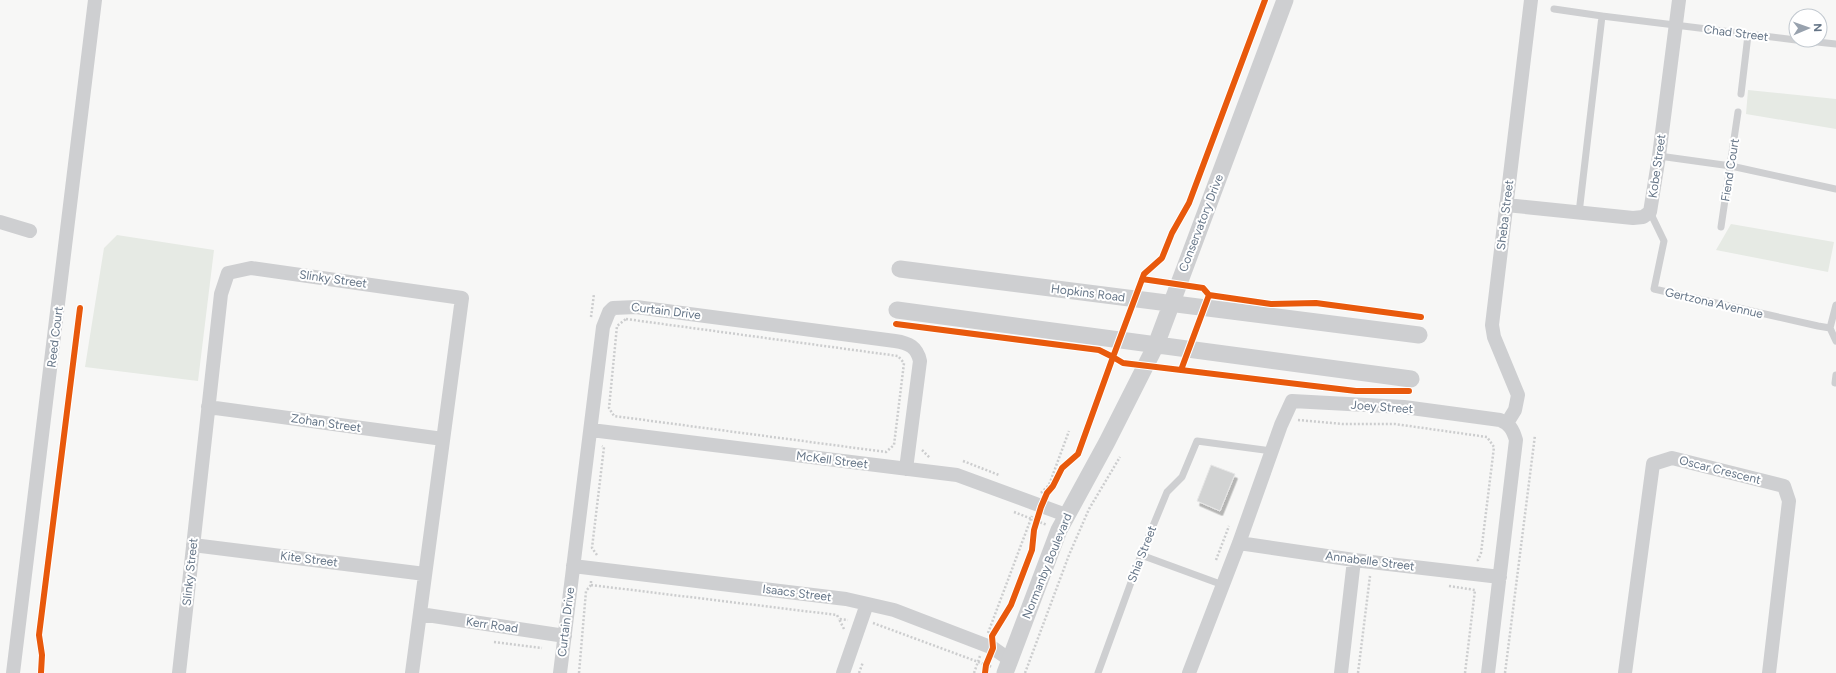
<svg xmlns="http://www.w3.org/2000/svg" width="1836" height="673" font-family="Figtree,sans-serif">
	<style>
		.green { fill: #e6eae4 }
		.building { fill: #d2d3d3; stroke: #e6e6e6; filter: url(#shadow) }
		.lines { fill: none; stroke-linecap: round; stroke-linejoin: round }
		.path { stroke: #cccdce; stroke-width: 2.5; stroke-dasharray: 2 2; stroke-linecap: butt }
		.service { stroke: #cecfd1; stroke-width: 7 }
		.minor { stroke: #cecfd1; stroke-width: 14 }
		.tertiary { stroke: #cecfd1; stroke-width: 17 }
		.cycleway-casing { stroke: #fff; stroke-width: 8 }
		.cycleway { stroke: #e8590c; stroke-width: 6 }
		.labels { text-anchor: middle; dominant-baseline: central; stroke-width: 4; stroke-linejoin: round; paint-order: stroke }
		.street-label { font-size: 12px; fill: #657587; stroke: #fff }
	</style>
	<defs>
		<filter id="shadow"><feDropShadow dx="2.5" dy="4.5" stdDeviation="0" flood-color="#0004"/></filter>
	</defs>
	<rect width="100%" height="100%" fill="#f7f7f6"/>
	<!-- green -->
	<path class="green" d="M 1748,90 L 1836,99 L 1836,129 L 1746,114 Z
		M 1731,224 L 1834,242 L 1828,272 L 1716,250 Z
		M 117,235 L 214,250 L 198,381 L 85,367 L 104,248 Z"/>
	<!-- building -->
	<path class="building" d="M 1211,465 L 1235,474 L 1220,511 L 1197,501 Z"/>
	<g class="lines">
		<!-- path -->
		<path class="path" d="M 591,317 L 594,294
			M 626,319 L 898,356 L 904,363 L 894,445 L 886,452 L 614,416 L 609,408 L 617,326 Z
			M 1298,420 L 1343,424 L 1395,424 L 1487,437 L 1494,447 L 1481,553 L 1478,560 L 1476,560
			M 922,450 L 930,458
			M 963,461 L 999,475
			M 1041,493 L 1049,485 L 1069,431
			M 1014,512 L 1047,525
			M 597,555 L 592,548 L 604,447 L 602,446
			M 1216,560 L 1229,526
			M 591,581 L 591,585 L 837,615 L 839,619
			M 1449,586 L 1475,590 L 1465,673
			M 873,623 L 992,667
			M 844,629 L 839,619 L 848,620
			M 988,633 L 1032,516
			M 494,642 L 542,648
			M 579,673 L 586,591 L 591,585
			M 859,673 L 863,662
			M 974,673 L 980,656
			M 1025,673 L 1069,555 L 1089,509 L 1120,457
			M 1358,673 L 1370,576
			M 1505,673 L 1535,435"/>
		<!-- service -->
		<path class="service" d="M 1554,9 L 1602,16
			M 1798,40 L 1836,44
			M 1741,94 L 1748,35
			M 1659,156 L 1731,166 L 1836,189
			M 1650,212 L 1664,241 L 1654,289 L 1818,326 L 1830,328 L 1836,305
			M 1579,213 L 1602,16 L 1796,40
			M 1721,227 L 1738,112
			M 1830,328 L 1836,341
			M 1835,383 L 1836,375
			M 1141,555 L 1223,585
			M 1098,673 L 1141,555 L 1167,492 L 1182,477 L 1197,441 L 1272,451"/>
		<!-- minor -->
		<path class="minor" d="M 1506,205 L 1633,218 L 1643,217 L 1650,212 L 1659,156 L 1679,0
			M 0,222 L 30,231
			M 208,407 L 443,439
			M 1507,423 L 1515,410 L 1518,395 L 1494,337 L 1492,325 L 1531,0
			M 591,430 L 957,475 L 1066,515
			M 1239,543 L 1354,560 L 1500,577
			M 193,545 L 425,574
			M 573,566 L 846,599 L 894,610 L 993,648 L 1010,660
			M 420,614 L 565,636
			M 13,673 L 95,0
			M 179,673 L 221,294 L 228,273 L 251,268 L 462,298 L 412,673
			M 560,673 L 603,327 L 609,312 L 613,308 L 636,307 L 895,341 C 909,343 917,347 920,361 L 906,469
			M 843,673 L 867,604
			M 1189,673 L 1239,543 L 1281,425 L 1292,401 L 1404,407 L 1500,420 C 1510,424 1513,430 1516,440 L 1488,673
			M 1341,673 L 1354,560
			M 1625,673 L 1653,464 L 1672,458 L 1784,486 L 1789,501 L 1769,673"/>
		<!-- tertiary -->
		<path class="tertiary" d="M 900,269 L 1419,335
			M 897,310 L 1411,379
			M 1005,673 L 1059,530 L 1107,442 L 1156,345 L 1285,0"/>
		<defs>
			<path id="cycleway" d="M 1265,0 L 1189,203 L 1172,233 L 1162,258 L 1144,274 L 1113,357 L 1123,363 L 1356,391 L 1409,391
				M 1142,279 L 1203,288 L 1209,295 L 1181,370
				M 1209,295 L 1271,304 L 1316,303 L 1421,317
				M 896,324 L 1099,350 L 1113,357 L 1078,454 L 1062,468 L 1053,486 L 1047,493 L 1041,507 L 1034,530 L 1032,550 L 1011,605 L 992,636 L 993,648 L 986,665 L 985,673
				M 41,673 L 42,655 L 39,635 L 80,308"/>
		</defs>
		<!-- cycleway casing -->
		<use href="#cycleway" class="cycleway-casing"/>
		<!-- cycleway -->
		<use href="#cycleway" class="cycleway"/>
	</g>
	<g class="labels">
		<!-- street labels -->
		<g class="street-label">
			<text transform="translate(1736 33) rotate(7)">Chad Street</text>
			<text transform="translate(1657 166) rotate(-82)">Kobe Street</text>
			<text transform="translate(1730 170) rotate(-81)">Fiend Court</text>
			<text transform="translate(1505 215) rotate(-83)">Sheba Street</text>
			<text transform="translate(1201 223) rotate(-69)">Conservatory Drive</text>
			<text transform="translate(333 279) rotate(8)">Slinky Street</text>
			<text transform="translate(1088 293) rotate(7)">Hopkins Road</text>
			<text transform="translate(1714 303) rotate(13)">Gertzona Avennue</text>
			<text transform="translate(666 311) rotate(7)">Curtain Drive</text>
			<text transform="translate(55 337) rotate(-83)">Reed Court</text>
			<text transform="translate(1382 407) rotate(4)">Joey Street</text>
			<text transform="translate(326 423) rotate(8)">Zohan Street</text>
			<text transform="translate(832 460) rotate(7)">McKell Street</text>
			<text transform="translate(1720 470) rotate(14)">Oscar Crescent</text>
			<text transform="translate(1142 554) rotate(-69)">Shia Street</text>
			<text transform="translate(309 559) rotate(7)">Kite Street</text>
			<text transform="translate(1370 561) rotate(7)">Annabelle Street</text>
			<text transform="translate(1047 566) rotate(-68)">Normanby Boulevard</text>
			<text transform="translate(190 572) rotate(-84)">Slinky Street</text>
			<text transform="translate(797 593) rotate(7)">Isaacs Street</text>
			<text transform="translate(566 622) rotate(-83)">Curtain Drive</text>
			<text transform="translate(492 625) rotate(8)">Kerr Road</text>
		</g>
	</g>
	<!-- north arrow -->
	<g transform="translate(1808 28) rotate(88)"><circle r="19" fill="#ffffff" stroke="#c1c8cf"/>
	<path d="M0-3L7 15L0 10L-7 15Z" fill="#98a2ae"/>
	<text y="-6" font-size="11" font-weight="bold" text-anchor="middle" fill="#657587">N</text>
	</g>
</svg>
